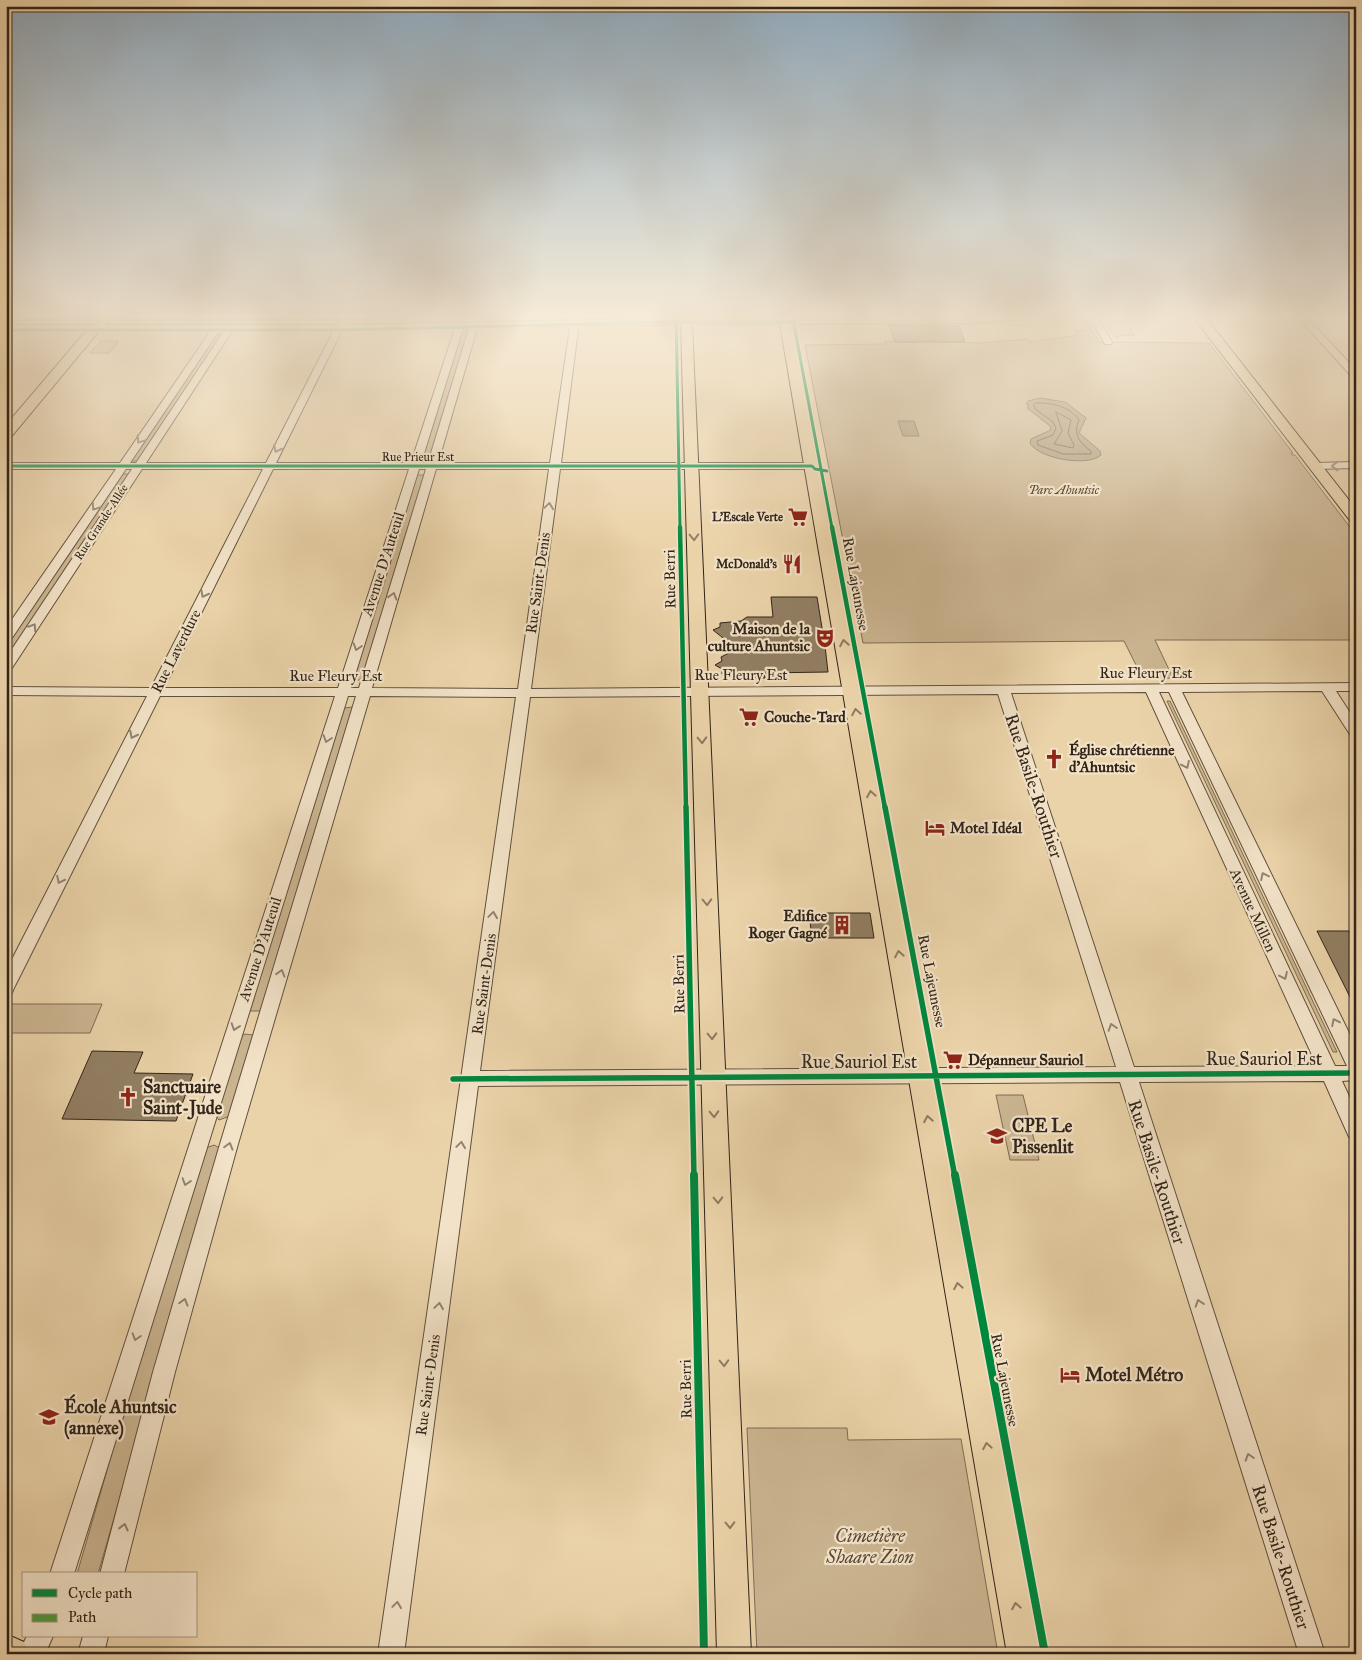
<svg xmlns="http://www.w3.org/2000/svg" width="1362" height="1660" font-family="'IM FELL Great Primer',serif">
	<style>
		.green { fill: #cbb591; stroke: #7e6c55 }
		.water { fill: #ac9878; stroke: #7b6a52 }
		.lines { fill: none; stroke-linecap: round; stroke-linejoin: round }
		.shore { stroke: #6e5e48; stroke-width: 1 }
		.building { fill: #927f64; stroke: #312419 }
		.minor-casing { stroke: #60503d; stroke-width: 2 }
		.major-casing { stroke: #312419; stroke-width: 2 }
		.minor { fill: #f2e2c7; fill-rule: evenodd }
		.major { fill: #ebd3a9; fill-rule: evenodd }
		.quiet { stroke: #509b3e; stroke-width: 2.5; stroke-dasharray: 5 2.5; stroke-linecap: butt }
		.cycleway-far3-casing { stroke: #f2e2c7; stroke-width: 5 }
		.cycleway-far2-casing { stroke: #f2e2c7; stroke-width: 7 }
		.cycleway-far1-casing { stroke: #f2e2c7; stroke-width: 9 }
		.cycleway-casing { stroke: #f2e2c7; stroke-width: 11 }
		.cycleway-far3 { stroke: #00873e; stroke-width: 3 }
		.cycleway-far2 { stroke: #00873e; stroke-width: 4.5 }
		.cycleway-far1 { stroke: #00873e; stroke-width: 5.5 }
		.cycleway { stroke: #00873e; stroke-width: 8 }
		.oneway { stroke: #928370 }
		.oneway2 { stroke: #8e7c61 }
		.labels { text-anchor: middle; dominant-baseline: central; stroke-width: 4.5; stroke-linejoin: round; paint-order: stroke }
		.far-street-label { font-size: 12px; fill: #312419; stroke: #f2e2c7 }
		.far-park-label { font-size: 12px; font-style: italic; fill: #584837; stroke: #f2e2c7 }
		.far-poi-label { font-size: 12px; font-weight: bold; fill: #312419; stroke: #f2e2c7; text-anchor: end }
		.street-label { font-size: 15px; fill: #312419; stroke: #f2e2c7 }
		.poi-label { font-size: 15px; font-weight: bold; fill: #312419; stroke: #f2e2c7; text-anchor: start }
		.near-street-label { font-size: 18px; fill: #312419; stroke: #f2e2c7 }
		.near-poi-label { font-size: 18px; font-weight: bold; fill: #312419; stroke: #f2e2c7; text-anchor: start }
		.near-park-label { font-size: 18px; font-style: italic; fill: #584837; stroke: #f2e2c7 }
	</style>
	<rect width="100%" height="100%" fill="#ebd3a9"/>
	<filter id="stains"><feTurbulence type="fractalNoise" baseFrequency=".004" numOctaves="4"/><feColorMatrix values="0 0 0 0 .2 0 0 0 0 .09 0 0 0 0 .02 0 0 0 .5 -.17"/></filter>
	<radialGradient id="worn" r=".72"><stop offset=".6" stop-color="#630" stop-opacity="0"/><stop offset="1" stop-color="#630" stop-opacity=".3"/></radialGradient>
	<!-- green -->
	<path class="green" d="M 1063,314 L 1082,314 L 1099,342 L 1209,343 L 1293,453 L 1291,453 L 1292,455 L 1295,455 L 1356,535 L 1356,640 L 1155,640 L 1173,678 L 1143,679 L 1124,641 L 863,643 L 805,345 L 886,344 L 885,341 L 915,343 L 916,341 L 982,343 L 1027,339 L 1030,342 L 1078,335 L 1074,331 L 1086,330 L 1081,322 L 1068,321 L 1060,315 Z
		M 1052,316 L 1060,324 L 1055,325 L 1050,322 L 1019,326 L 1007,325 L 1011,322 Z
		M 1104,321 L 1126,322 L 1126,324 L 1128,325 L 1134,335 L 1118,336 L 1119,337 L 1115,337 Z
		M 461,331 L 469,331 L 429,461 L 421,461 Z
		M 216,334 L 223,334 L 138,461 L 130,461 Z
		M 101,341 L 119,341 L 109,353 L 90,353 Z
		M 121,474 L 129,474 L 6,659 L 6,645 Z
		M 417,475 L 425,475 L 363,680 L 352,680 Z
		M 1167,701 L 1170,701 L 1337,1052 L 1333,1052 Z
		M 352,707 L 354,708 L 261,1011 L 250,1011 L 249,1008 L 344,708 Z
		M 12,1004 L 102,1004 L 90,1033 L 6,1033 L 6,1016 Z
		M 245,1034 L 253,1035 L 230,1116 L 219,1120 L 215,1115 L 242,1036 Z
		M 996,1095 L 1023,1095 L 1039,1160 L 1010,1160 Z
		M 214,1145 L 220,1148 L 98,1574 L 77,1574 L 141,1353 L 206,1148 Z
		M 847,1428 L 848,1440 L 961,1439 L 998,1654 L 757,1654 L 747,1428 Z"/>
	<!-- water -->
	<path class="water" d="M 1040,398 L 1065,402 L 1086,418 L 1079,433 L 1100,451 L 1101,455 C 1088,467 1039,459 1030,443 L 1031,439 L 1051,430 L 1050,426 L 1027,408 L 1029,406 L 1026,404 L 1028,401 Z
		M 898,421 L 914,421 L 919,436 L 903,436 Z"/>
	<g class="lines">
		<!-- shore -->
		<path class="shore" d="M 1036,403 C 1053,403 1069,406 1079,420 C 1073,435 1079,442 1091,451 L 1091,454 L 1063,454 L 1038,445 L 1037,441 L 1053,435 L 1056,428 L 1053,422 L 1035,409 L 1034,405 Z
			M 1056,412 L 1071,420 L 1068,433 L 1074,445 L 1073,448 L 1054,444 L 1062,431 Z"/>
	</g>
	<!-- building -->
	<path class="building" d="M 889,325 L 959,326 L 965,342 L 895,342 Z
		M 771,597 L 817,597 L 823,634 L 827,634 L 828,640 L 825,646 L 828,672 L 764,673 L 765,678 L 749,678 L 734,674 L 722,674 L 722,669 L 715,665 L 722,661 L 721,657 L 737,649 L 713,630 L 720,627 L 720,623 L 741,621 L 747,617 L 773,617 Z
		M 809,913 L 870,913 L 874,938 L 812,938 Z
		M 1317,931 L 1349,931 L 1356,944 L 1356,1009 Z
		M 92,1051 L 143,1052 L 134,1073 L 193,1074 L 176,1121 L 62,1119 Z"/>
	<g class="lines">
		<defs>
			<path id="minor" d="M 108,314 L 117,314 L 108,323 L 102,323 L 101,321 Z
				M 223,314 L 231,314 L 225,323 L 219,323 L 218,321 Z
				M 236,314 L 244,314 L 238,323 L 232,323 L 231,321 Z
				M 342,314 L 350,314 L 276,463 L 411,463 L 456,325 L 460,322 L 464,325 L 421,463 L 428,463 L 470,325 L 474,322 L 478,325 L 438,463 L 550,463 L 572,314 L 580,314 L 561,463 L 812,463 L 817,466 L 812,469 L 560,469 L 531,689 L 1356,683 L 1356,691 L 1336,691 L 1356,722 L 1356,737 L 1351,736 L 1322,691 L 1182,692 L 1356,1047 L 1356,1080 L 1342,1081 L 1356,1111 L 1356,1139 L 1349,1137 L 1324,1081 L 1139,1082 L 1325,1654 L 1299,1654 L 1120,1082 L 478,1086 L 404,1654 L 378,1654 L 516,697 L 370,696 L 238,1144 L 175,1372 L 124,1574 L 100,1574 L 153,1372 L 220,1144 L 356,696 L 348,696 L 74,1574 L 50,1574 L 335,696 L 160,696 L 14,988 L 12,993 L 6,994 L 6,971 L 147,696 L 6,695 L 6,687 L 151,688 L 263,469 L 142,469 L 12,668 L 6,672 L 6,658 L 132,469 L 126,469 L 10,641 L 6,642 L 6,628 L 116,469 L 6,469 L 6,463 L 120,463 L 214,326 L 217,325 L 221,328 L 130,463 L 136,463 L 226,328 L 230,325 L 234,328 L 146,463 L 266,463 ZM 273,469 L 409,469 L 338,688 L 164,688 ZM 419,469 L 426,469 L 359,688 L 351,688 ZM 436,469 L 549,469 L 518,689 L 372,688 ZM 1146,692 L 1317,1066 L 1134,1067 L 1011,693 ZM 1159,692 L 1169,692 L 1347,1066 L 1335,1066 ZM 998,694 L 1116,1067 L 480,1071 L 530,697 Z
				M 1087,314 L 1095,314 L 1112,342 L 1111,344 L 1105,344 Z
				M 1295,314 L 1303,314 L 1356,370 L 1356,379 L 1353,378 Z
				M 1356,462 L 1356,468 L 1315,469 L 1310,466 L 1315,463 Z
				M 27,1636 L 53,1636 L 45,1654 L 18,1654 Z
				M 83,1636 L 108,1636 L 104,1654 L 78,1654 Z"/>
			<path id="major" d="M 680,314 L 692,314 L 692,317 L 779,317 L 778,314 L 790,314 L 790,317 L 980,317 L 1008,314 L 1046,314 L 1040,317 L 980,323 L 792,324 L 1041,1654 L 1007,1654 L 780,324 L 692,324 L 751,1654 L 717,1654 L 681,324 L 331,331 L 99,331 L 11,437 L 6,438 L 6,425 L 86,331 L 6,331 L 6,325 L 94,325 L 101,321 L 105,322 L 106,325 L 331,325 L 680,318 Z
				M 1191,314 L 1203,314 L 1356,509 L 1356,523 L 1351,522 Z
				M 6,1634 L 24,1642 L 29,1654 L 6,1654 Z"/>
		</defs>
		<!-- minor casing -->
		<use href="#minor" class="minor-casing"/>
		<!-- major casing -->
		<use href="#major" class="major-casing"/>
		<!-- minor -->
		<use href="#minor" class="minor"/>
		<!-- major -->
		<use href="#major" class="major"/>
		<!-- quiet -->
		<path class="quiet" d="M 994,319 L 1002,323"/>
		<defs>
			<path id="cycleway-far3" d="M 676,314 L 680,528
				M 792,314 L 832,528
				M 6,320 L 344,319 L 573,314
				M 6,330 L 338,330 L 672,322 L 795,322
				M 6,466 L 812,466 L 815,469 L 827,471"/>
			<path id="cycleway-far2" d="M 680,527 L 686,808
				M 832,527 L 885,808"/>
			<path id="cycleway-far1" d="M 686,807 L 694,1177
				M 885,807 L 955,1177
				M 453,1079 L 1356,1073"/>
			<path id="cycleway" d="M 694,1175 L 704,1654
				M 955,1175 L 1045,1654"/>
		</defs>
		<!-- cycleway-far3 casing -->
		<use href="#cycleway-far3" class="cycleway-far3-casing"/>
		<!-- cycleway-far2 casing -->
		<use href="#cycleway-far2" class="cycleway-far2-casing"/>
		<!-- cycleway-far1 casing -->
		<use href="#cycleway-far1" class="cycleway-far1-casing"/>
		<!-- cycleway casing -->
		<use href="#cycleway" class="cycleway-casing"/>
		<!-- cycleway-far3 -->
		<use href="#cycleway-far3" class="cycleway-far3"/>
		<!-- cycleway-far2 -->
		<use href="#cycleway-far2" class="cycleway-far2"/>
		<!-- cycleway-far1 -->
		<use href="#cycleway-far1" class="cycleway-far1"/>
		<!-- cycleway -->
		<use href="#cycleway" class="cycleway"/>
	</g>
	<!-- one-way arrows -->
	<defs><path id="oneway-chevron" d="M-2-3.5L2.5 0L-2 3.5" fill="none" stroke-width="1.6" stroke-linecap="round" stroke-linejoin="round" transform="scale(1.25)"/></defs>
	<g class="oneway">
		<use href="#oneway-chevron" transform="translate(140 440) rotate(124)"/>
		<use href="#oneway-chevron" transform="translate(277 449) rotate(117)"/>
		<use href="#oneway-chevron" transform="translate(1335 466) rotate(-180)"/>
		<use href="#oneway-chevron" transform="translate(549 506) rotate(-82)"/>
		<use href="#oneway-chevron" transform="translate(95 507) rotate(124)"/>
		<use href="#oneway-chevron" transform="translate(204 594) rotate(117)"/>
		<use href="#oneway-chevron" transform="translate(393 596) rotate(-73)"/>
		<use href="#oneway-chevron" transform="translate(33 627) rotate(-57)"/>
		<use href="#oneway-chevron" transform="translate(357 647) rotate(108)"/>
		<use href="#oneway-chevron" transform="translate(133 735) rotate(117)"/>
		<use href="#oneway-chevron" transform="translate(327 739) rotate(108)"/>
		<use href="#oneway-chevron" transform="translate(1186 765) rotate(65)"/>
		<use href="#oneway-chevron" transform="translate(1264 876) rotate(-116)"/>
		<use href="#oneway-chevron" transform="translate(60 880) rotate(117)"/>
		<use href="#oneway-chevron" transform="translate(493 915) rotate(-82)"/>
		<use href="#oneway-chevron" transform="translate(281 973) rotate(-73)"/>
		<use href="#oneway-chevron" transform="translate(1284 976) rotate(65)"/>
		<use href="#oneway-chevron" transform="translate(1335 1022) rotate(-116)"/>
		<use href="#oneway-chevron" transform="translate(235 1027) rotate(109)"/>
		<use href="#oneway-chevron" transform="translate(1112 1027) rotate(-108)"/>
		<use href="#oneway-chevron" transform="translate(461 1145) rotate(-82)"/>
		<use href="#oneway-chevron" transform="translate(229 1146) rotate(-74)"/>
		<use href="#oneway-chevron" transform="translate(186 1182) rotate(108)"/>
		<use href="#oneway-chevron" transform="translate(184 1302) rotate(-74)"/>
		<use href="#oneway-chevron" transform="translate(1199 1303) rotate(-108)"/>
		<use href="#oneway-chevron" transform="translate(439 1306) rotate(-82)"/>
		<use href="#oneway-chevron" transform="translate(136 1337) rotate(108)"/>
		<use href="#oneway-chevron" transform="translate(1249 1457) rotate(-108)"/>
		<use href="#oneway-chevron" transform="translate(124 1527) rotate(-76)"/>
		<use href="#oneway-chevron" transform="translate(397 1605) rotate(-82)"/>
	</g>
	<g class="oneway2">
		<use href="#oneway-chevron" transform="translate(694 537) rotate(88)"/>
		<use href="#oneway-chevron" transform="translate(844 643) rotate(-100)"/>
		<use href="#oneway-chevron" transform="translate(856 712) rotate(-100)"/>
		<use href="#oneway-chevron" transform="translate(702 740) rotate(88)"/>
		<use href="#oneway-chevron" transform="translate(871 794) rotate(-100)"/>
		<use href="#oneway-chevron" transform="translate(707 902) rotate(88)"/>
		<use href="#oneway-chevron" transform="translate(899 954) rotate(-100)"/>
		<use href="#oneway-chevron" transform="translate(712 1036) rotate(88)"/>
		<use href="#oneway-chevron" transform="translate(714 1114) rotate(88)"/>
		<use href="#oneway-chevron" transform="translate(928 1119) rotate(-100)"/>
		<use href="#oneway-chevron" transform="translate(718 1200) rotate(88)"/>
		<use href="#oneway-chevron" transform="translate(958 1286) rotate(-100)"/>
		<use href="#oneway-chevron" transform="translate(724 1363) rotate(88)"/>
		<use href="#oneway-chevron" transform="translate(987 1446) rotate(-100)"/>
		<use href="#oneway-chevron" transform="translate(730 1525) rotate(88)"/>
		<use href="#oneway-chevron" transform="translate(1016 1606) rotate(-100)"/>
	</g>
	<!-- sky -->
	<linearGradient id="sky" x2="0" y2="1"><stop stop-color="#90a9bb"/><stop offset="0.58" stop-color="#f6ebd8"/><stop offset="1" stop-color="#f6ebd8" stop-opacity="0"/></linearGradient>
	<rect width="1362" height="546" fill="url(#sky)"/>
	<!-- icons -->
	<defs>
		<symbol id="supermarket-bare" viewBox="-9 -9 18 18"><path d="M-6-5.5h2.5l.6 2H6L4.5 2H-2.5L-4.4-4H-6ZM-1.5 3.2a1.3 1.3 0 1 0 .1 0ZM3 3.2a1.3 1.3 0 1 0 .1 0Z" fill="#8f2418" stroke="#f2e2c7" stroke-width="2.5" paint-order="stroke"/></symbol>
		<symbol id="restaurant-bare" viewBox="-9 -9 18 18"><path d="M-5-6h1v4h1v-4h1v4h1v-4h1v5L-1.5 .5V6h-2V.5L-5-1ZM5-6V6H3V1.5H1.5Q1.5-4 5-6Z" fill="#8f2418" stroke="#f2e2c7" stroke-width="2.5" paint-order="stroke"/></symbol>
		<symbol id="theatre-bare" viewBox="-9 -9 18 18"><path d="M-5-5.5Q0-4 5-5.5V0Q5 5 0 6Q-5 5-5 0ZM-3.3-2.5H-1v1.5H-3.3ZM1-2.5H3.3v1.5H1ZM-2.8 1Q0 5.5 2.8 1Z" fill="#8f2418" stroke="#f2e2c7" stroke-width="2.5" paint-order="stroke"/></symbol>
		<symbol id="church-bare" viewBox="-9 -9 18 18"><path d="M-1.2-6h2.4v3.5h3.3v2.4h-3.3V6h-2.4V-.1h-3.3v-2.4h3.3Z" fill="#8f2418" stroke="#f2e2c7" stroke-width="2.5" paint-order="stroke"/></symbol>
		<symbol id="hotel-bare" viewBox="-9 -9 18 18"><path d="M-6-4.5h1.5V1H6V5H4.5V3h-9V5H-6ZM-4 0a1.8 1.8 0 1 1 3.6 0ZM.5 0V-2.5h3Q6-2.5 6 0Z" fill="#8f2418" stroke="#f2e2c7" stroke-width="2.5" paint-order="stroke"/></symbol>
		<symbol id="building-bare" viewBox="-9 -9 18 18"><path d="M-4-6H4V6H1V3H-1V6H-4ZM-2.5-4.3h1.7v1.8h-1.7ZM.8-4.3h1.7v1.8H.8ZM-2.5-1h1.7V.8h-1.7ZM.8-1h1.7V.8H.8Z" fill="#8f2418" stroke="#f2e2c7" stroke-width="2.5" paint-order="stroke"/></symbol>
		<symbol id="school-bare" viewBox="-9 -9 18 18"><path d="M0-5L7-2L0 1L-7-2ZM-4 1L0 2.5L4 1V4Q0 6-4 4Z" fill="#8f2418" stroke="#f2e2c7" stroke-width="2.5" paint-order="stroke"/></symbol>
	</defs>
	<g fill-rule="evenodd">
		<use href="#supermarket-bare" x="784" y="503" width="28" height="28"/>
		<use href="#restaurant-bare" x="778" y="550" width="28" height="28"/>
		<use href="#theatre-bare" x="811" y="624" width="28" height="28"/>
		<use href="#supermarket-bare" x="735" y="703" width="28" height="28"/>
		<use href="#church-bare" x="1040" y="745" width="28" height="28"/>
		<use href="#hotel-bare" x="921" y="814" width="28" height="28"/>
		<use href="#building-bare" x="828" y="911" width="28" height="28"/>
		<use href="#supermarket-bare" x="939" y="1046" width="28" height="28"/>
		<use href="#church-bare" x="114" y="1083" width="28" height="28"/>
		<use href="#school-bare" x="983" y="1122" width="28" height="28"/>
		<use href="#hotel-bare" x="1056" y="1361" width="28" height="28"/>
		<use href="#school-bare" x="35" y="1403" width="28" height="28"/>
	</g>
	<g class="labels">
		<!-- far-street labels -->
		<g class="far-street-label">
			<text x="418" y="457">Rue Prieur Est</text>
			<text transform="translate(101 522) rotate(-57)">Rue Grande-Allée</text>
		</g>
		<!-- far-park labels -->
		<g class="far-park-label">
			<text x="1064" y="490">Parc Ahuntsic</text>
		</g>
		<!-- far-poi labels -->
		<g class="far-poi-label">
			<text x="783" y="517">L'Escale Verte</text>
			<text x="777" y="564">McDonald's</text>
		</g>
		<!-- street labels -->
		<g class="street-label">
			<text transform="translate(383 564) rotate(-72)">Avenue D'Auteuil</text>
			<text transform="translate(670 579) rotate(-91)">Rue Berri</text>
			<text transform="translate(538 583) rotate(-82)">Rue Saint-Denis</text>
			<text transform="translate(856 584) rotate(80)">Rue Lajeunesse</text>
			<text transform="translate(176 651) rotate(-63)">Rue Laverdure</text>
			<text x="1146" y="673">Rue Fleury Est</text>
			<text x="741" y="675">Rue Fleury Est</text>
			<text x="336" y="676">Rue Fleury Est</text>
			<text transform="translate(1253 910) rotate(65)">Avenue Millen</text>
			<text transform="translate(260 949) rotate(-72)">Avenue D'Auteuil</text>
			<text transform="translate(932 981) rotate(79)">Rue Lajeunesse</text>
			<text transform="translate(484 984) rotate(-82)">Rue Saint-Denis</text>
			<text transform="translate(679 984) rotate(-91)">Rue Berri</text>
			<text transform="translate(1005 1380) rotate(79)">Rue Lajeunesse</text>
			<text transform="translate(428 1385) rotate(-82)">Rue Saint-Denis</text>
			<text transform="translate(686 1389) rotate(-91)">Rue Berri</text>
		</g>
		<!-- poi labels -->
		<g class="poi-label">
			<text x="810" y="629" text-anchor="end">Maison de la<tspan x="810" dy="17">culture Ahuntsic</tspan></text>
			<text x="764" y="717">Couche-Tard</text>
			<text x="1069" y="750">Église chrétienne<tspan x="1069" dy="17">d'Ahuntsic</tspan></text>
			<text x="950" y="828">Motel Idéal</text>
			<text x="827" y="916" text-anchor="end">Edifice<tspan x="827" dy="17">Roger Gagné</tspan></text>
			<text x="968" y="1060">Dépanneur Sauriol</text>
		</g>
		<!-- near-street labels -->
		<g class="near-street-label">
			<text transform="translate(1034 786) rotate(72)">Rue Basile-Routhier</text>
			<text x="1264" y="1059">Rue Sauriol Est</text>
			<text x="859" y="1062">Rue Sauriol Est</text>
			<text transform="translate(1157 1172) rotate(72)">Rue Basile-Routhier</text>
			<text transform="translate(1281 1557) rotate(72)">Rue Basile-Routhier</text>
		</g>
		<!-- near-poi labels -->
		<g class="near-poi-label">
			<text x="143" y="1087">Sanctuaire<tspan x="143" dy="21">Saint-Jude</tspan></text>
			<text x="1012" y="1126">CPE Le<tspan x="1012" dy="21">Pissenlit</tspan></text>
			<text x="1085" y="1375">Motel Métro</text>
			<text x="64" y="1407">École Ahuntsic<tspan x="64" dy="21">(annexe)</tspan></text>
		</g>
		<!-- near-park labels -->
		<g class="near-park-label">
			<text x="870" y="1536">Cimetière<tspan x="870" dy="21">Shaare Zion</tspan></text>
		</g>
	</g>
	<!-- margin -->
	<rect width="1362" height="1660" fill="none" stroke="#ebd3a9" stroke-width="25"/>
	<rect x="8" y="8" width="1347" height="1645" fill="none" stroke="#312419" stroke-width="2.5"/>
	<rect x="12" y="12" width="1337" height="1635" fill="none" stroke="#312419"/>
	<!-- legend -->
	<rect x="22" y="1572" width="175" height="65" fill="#f2e2c7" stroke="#a59681"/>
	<rect x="32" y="1589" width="25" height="8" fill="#00873e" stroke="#a59681"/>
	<text x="68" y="1598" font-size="15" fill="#312419">Cycle path</text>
	<rect x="32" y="1614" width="25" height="8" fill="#509b3e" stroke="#a59681"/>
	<text x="68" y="1622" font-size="15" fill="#312419">Path</text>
	<rect width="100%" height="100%" filter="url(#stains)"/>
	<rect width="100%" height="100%" fill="url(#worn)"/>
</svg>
